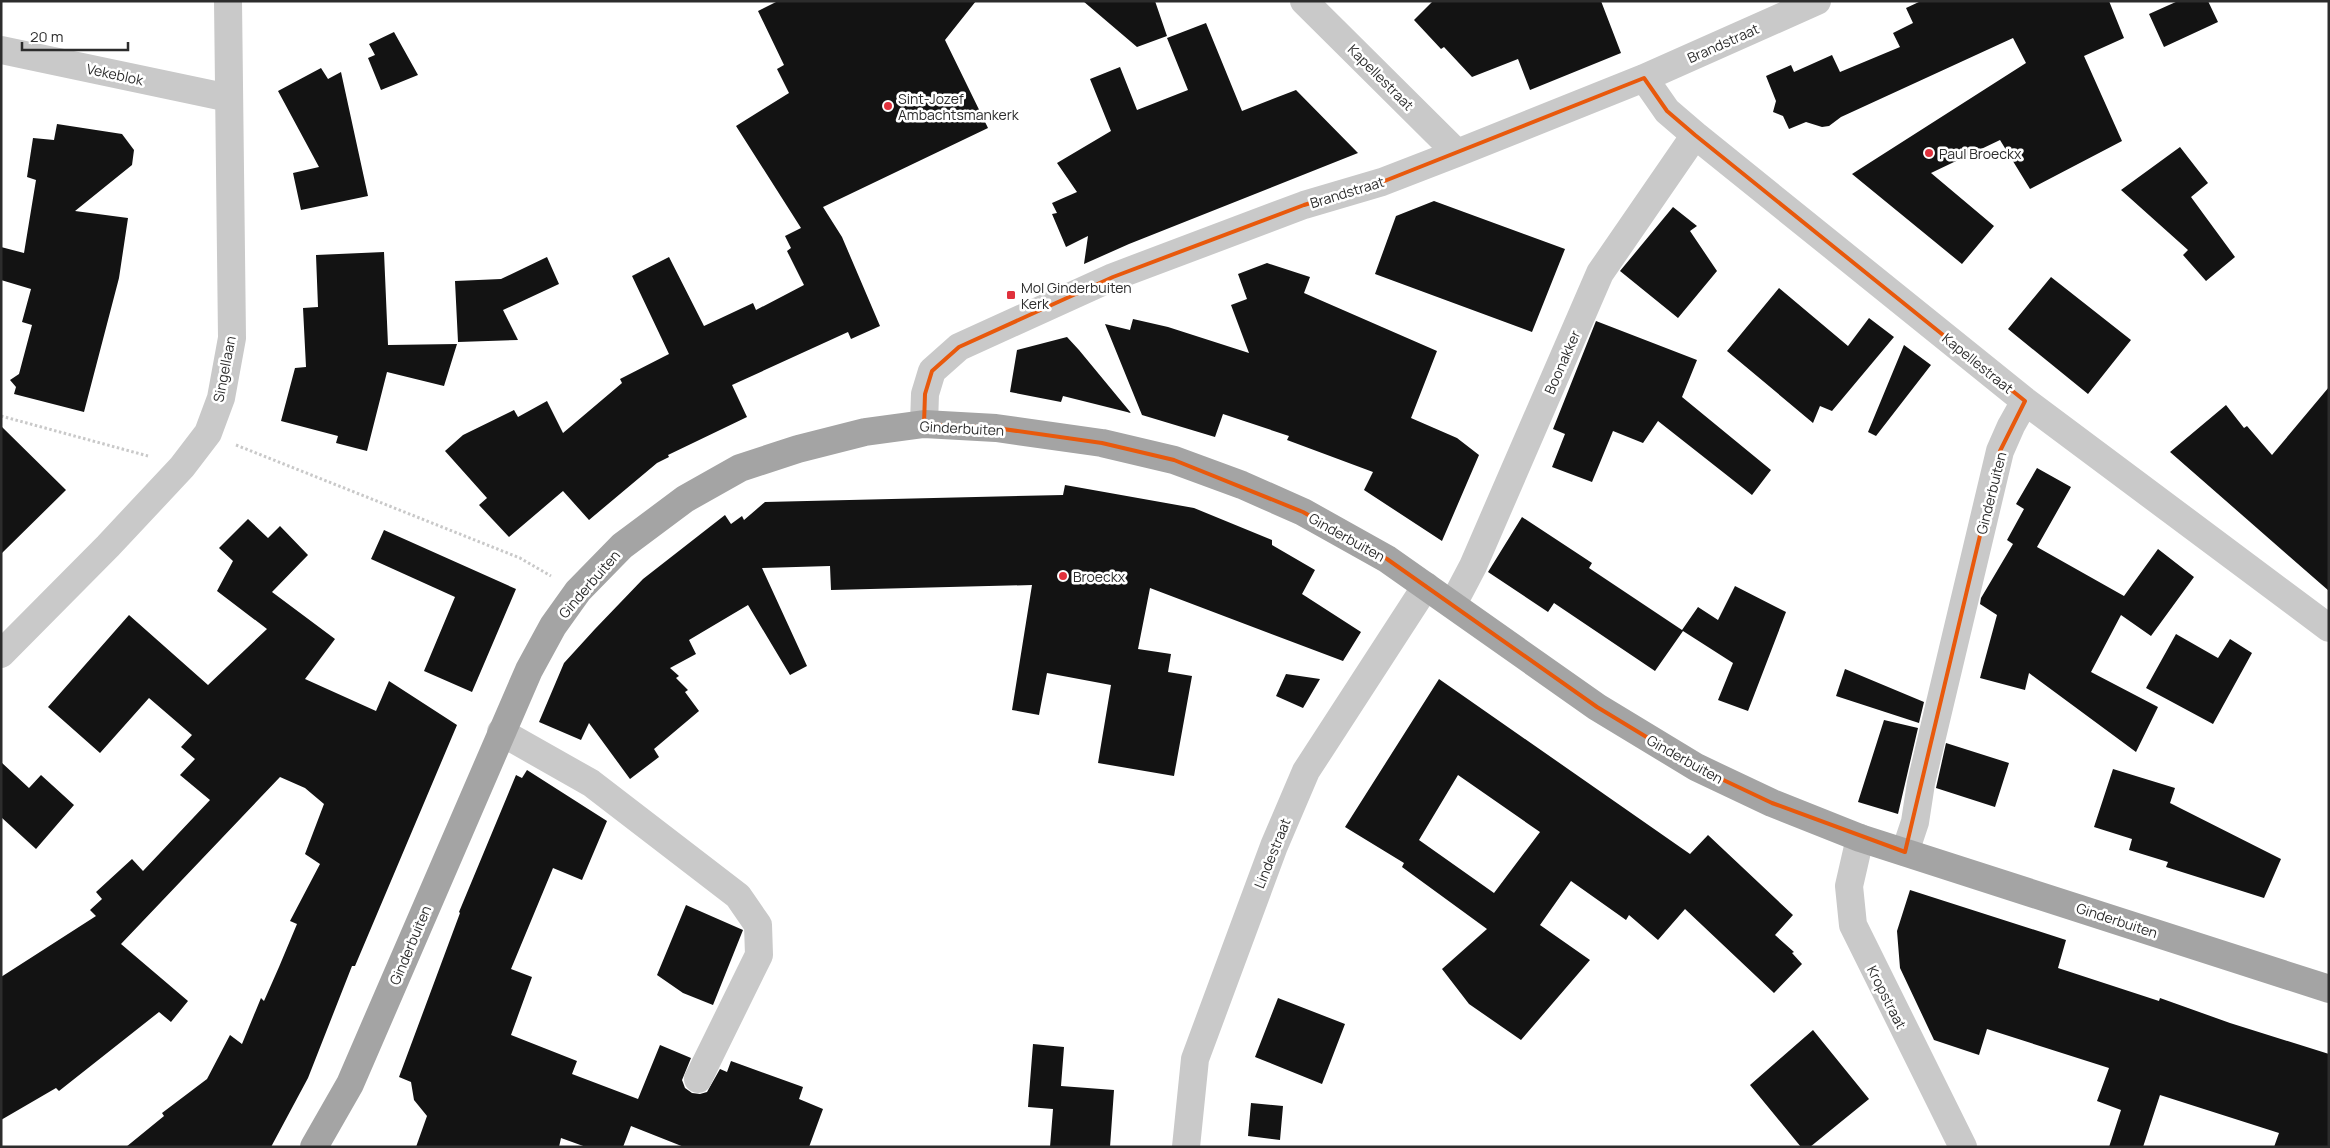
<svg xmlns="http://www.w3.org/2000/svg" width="2330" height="1148" font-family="Manrope,sans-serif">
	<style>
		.building { fill: #131313; fill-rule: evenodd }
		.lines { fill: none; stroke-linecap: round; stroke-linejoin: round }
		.path { stroke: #c9c9c9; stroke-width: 3; stroke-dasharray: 2.5 2.5; stroke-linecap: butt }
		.minor { stroke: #c9c9c9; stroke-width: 28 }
		.major { stroke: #a4a4a4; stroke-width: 28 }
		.marked { fill: none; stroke: #e8590c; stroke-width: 4; stroke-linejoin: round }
		.poi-dot { fill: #e0313c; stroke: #fff; stroke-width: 2 }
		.labels { text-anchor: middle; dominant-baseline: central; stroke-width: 5; stroke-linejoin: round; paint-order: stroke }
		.street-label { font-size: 14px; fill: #2c2c2c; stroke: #fff }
		.poi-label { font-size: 14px; fill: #2c2c2c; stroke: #fff; text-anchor: start }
	</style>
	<rect width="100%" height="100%" fill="#fff"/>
	<!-- building -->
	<path class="building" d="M 778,1 L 976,1 L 945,40 L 988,128 L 823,207 L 842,237 L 880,326 L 851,339 L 848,332 L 732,385 L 747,417 L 668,455 L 669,457 L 657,463 L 589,520 L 563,491 L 509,537 L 479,505 L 487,498 L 445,451 L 463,435 L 514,410 L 518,417 L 547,401 L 563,433 L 622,383 L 620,379 L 669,354 L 632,276 L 669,257 L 704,326 L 753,303 L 756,310 L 804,285 L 787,251 L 791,248 L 785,236 L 801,228 L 736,126 L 789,93 L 777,69 L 784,65 L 758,11 Z
		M 1083,1 L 1155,1 L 1167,36 L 1137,47 Z
		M 1433,1 L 1601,1 L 1621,53 L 1530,90 L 1518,59 L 1472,77 L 1444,47 L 1441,49 L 1414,20 Z
		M 1921,1 L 2109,1 L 2124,38 L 2084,56 L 2122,141 L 2030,189 L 2000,140 L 1931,173 L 1994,226 L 1962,264 L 1852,174 L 2026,63 L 2013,38 L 1841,117 L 1829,126 L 1822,127 L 1806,122 L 1789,129 L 1783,116 L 1773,112 L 1776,101 L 1766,76 L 1791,65 L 1794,72 L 1832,55 L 1840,72 L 1900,47 L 1893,33 L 1913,23 L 1906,8 Z
		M 2178,1 L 2208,1 L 2218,22 L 2164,47 L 2149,14 Z
		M 1206,23 L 1242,111 L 1296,90 L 1358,153 L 1129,244 L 1084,264 L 1088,236 L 1066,247 L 1052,214 L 1057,213 L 1052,203 L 1077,192 L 1057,163 L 1111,131 L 1090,79 L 1120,67 L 1137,110 L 1188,90 L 1167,38 Z
		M 394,32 L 418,75 L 381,90 L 368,58 L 375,55 L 369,44 Z
		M 321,68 L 328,79 L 341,72 L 368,196 L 301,210 L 293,173 L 319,167 L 278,91 Z
		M 57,124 L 122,134 L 134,150 L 132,165 L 75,211 L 128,218 L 119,278 L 84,412 L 14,394 L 16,387 L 10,380 L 19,374 L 32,325 L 22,322 L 31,289 L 1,280 L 1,247 L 24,253 L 36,180 L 27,177 L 33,138 L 54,140 Z
		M 2180,147 L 2208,183 L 2191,197 L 2235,257 L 2206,281 L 2183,255 L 2188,250 L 2121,190 Z
		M 1434,201 L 1565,249 L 1532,332 L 1375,274 L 1396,216 Z
		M 1673,207 L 1697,226 L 1690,231 L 1717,271 L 1678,318 L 1620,271 Z
		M 384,252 L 388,345 L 457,344 L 444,386 L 387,372 L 367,451 L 336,443 L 338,436 L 281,421 L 295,368 L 306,367 L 303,308 L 318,307 L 316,255 Z
		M 547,257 L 559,284 L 503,310 L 518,340 L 458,342 L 455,281 L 501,279 Z
		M 1267,263 L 1310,277 L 1304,293 L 1437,351 L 1411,418 L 1457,438 L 1479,455 L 1442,541 L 1364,490 L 1373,472 L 1287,440 L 1289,436 L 1223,414 L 1215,437 L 1142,415 L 1105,324 L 1130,330 L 1133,319 L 1168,327 L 1249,353 L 1231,305 L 1247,299 L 1238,274 Z
		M 2051,277 L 2131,340 L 2088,394 L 2008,329 Z
		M 1779,288 L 1848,346 L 1869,318 L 1894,337 L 1832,411 L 1820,406 L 1813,423 L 1727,351 Z
		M 1596,321 L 1697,360 L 1682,397 L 1771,470 L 1752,495 L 1658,421 L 1643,443 L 1613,431 L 1592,482 L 1552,467 L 1565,434 L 1553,429 Z
		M 1067,337 L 1079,350 L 1131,413 L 1063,396 L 1061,402 L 1010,392 L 1017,350 Z
		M 1904,345 L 1931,365 L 1876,436 L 1868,432 Z
		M 2329,387 L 2329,591 L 2170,452 L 2226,405 L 2244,428 L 2247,426 L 2272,455 Z
		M 1,426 L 66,490 L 1,554 Z
		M 2037,468 L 2071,487 L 2037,547 L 2124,596 L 2158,549 L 2194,577 L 2151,636 L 2121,615 L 2091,672 L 2158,707 L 2136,752 L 2029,673 L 2025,690 L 1980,678 L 1997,615 L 1980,604 L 1981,598 L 2013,544 L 2007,540 L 2024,509 L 2016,504 Z
		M 1065,485 L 1194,508 L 1272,540 L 1272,545 L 1315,570 L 1302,594 L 1361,632 L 1343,661 L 1150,588 L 1138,649 L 1171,654 L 1168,672 L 1192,676 L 1174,776 L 1098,763 L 1111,685 L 1047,673 L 1039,715 L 1012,710 L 1032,585 L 831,590 L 830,566 L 762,568 L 807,666 L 790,675 L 748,605 L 689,640 L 696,654 L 670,668 L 679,676 L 676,678 L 688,690 L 685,692 L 699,711 L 654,749 L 659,757 L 630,779 L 589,723 L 581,740 L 539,722 L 564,663 L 595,629 L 643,579 L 725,515 L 731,524 L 742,516 L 744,520 L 765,502 L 1063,495 Z
		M 1522,517 L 1592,563 L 1589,568 L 1682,630 L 1698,607 L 1718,620 L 1735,586 L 1786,612 L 1748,711 L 1718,700 L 1733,663 L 1683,631 L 1655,671 L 1554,603 L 1548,612 L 1488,572 Z
		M 248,519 L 268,538 L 280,526 L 308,555 L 272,592 L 335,639 L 305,679 L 376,711 L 389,681 L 457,725 L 355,966 L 352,966 L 308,1078 L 271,1147 L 126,1147 L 164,1116 L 162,1113 L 207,1079 L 230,1035 L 242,1044 L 261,998 L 264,1001 L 279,967 L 297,924 L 290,921 L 320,864 L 305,854 L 324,804 L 305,788 L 280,777 L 121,944 L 188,1001 L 171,1022 L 159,1012 L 59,1091 L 56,1088 L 1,1120 L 1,977 L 96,916 L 90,910 L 102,899 L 96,892 L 132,859 L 143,871 L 210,800 L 180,775 L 195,759 L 181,747 L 192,735 L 149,698 L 100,753 L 48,707 L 129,615 L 208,685 L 267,629 L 217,591 L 233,561 L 219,548 Z
		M 384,530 L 516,589 L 472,692 L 424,671 L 455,597 L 371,559 Z
		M 2176,634 L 2218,658 L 2230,639 L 2252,653 L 2213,724 L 2146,688 Z
		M 1845,669 L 1924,702 L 1919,723 L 1836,696 Z
		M 1286,674 L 1320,679 L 1303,708 L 1276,696 Z
		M 1439,679 L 1690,854 L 1708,835 L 1793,915 L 1775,935 L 1794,952 L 1792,953 L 1802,964 L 1774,993 L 1685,909 L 1658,940 L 1629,915 L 1626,920 L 1571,881 L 1540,925 L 1590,960 L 1521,1040 L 1469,1004 L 1442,969 L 1487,929 L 1402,867 L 1404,863 L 1345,827 ZM 1458,775 L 1540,832 L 1494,893 L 1419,840 Z
		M 1884,720 L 1918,728 L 1898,814 L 1858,802 Z
		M 1946,743 L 2009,763 L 1995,807 L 1936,788 Z
		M 1,762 L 29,788 L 41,775 L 74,805 L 36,849 L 1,817 Z
		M 2113,769 L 2175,788 L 2170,803 L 2281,859 L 2264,898 L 2166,867 L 2168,862 L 2129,850 L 2132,839 L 2094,827 Z
		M 527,770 L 607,821 L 582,880 L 553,868 L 511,969 L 532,977 L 511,1035 L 577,1061 L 572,1074 L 638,1099 L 660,1045 L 691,1058 L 682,1080 L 685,1088 L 692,1093 L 700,1094 L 707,1092 L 720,1069 L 727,1072 L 731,1061 L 803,1087 L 799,1099 L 823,1109 L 809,1147 L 684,1147 L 631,1126 L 623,1147 L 586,1147 L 561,1138 L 559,1147 L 416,1147 L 427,1116 L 414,1100 L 411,1082 L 399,1077 L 460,913 L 459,912 L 516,775 L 522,778 Z
		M 1910,890 L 2066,940 L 2058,968 L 2159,1001 L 2160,998 L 2230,1023 L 2329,1054 L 2329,1147 L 2274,1147 L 2279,1133 L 2160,1095 L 2143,1147 L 2109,1147 L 2121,1110 L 2097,1101 L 2109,1068 L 1987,1029 L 1979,1055 L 1934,1040 L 1900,968 L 1897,931 Z
		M 686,905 L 743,930 L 713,1005 L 683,993 L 657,975 Z
		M 1278,998 L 1345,1024 L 1322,1084 L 1255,1057 Z
		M 1813,1030 L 1869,1099 L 1810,1147 L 1801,1147 L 1750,1085 Z
		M 1033,1044 L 1064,1047 L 1061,1086 L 1114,1090 L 1110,1147 L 1050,1147 L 1053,1109 L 1028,1107 Z
		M 1251,1103 L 1283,1106 L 1280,1140 L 1248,1136 Z"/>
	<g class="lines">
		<!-- path -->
		<path class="path" d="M 1,416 L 148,456
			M 236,445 L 520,558 L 551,576"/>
		<!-- minor -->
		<path class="minor" d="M 1304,1 L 1457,153
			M 1,50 L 229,98
			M 1644,78 L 1667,111 L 1695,135 L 2025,401 L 2329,628
			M 924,424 L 925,394 L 932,371 L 959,347 L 1113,277 L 1304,205 L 1382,182 L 1457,153 L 1644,78 L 1817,1
			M 1453,604 L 1473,566 L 1600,273 L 1695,135
			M 1,654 L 108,546 L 182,467 L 208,433 L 221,398 L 232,338 L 228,1
			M 501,732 L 591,783 L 738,896 L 758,925 L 759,955 L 698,1079
			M 1860,838 L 1849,886 L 1853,925 L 1963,1147
			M 1905,852 L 1915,822 L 1921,783 L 2000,451 L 2011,426 L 2025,401
			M 1186,1147 L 1195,1059 L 1274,846 L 1306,771 L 1426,586"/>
		<!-- major -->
		<path class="major" d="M 314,1147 L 350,1084 L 529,670 L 553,626 L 578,591 L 622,546 L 685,499 L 740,468 L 798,449 L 865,432 L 924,424 L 996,428 L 1102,443 L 1174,460 L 1242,485 L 1303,512 L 1387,559 L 1597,707 L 1696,767 L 1772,803 L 1860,838 L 2329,989"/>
	</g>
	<!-- marked area -->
	<path class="marked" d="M 1644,78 L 1667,111 L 1695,135 L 2025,401 L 2000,451 L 1905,852 L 1772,803 L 1696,767 L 1597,707 L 1387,559 L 1303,512 L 1174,460 L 1102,443 L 996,428 L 924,424 L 925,394 L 932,371 L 959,347 L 1113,277 L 1304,205 L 1382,182 Z"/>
	<!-- markers -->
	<g class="poi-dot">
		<circle cx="888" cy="106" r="5"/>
		<circle cx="1929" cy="153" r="5"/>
		<rect x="1006" y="290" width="10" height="10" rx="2.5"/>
		<circle cx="1063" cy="576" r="5"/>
	</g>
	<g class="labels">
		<!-- street labels -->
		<g class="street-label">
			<text transform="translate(1723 43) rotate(-24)">Brandstraat</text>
			<text transform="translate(115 74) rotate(12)">Vekeblok</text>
			<text transform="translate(1381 77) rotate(45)">Kapellestraat</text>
			<text transform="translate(1347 192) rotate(-17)">Brandstraat</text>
			<text transform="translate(1562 362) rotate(-66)">Boonakker</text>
			<text transform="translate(1978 363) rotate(39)">Kapellestraat</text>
			<text transform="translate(224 369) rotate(-79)">Singellaan</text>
			<text transform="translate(962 428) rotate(3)">Ginderbuiten</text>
			<text transform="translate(1991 493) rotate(-76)">Ginderbuiten</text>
			<text transform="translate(1347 537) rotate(29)">Ginderbuiten</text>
			<text transform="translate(589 584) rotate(-49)">Ginderbuiten</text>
			<text transform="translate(1685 759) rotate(29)">Ginderbuiten</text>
			<text transform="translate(1272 853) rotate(-68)">Lindestraat</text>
			<text transform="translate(2117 920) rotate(18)">Ginderbuiten</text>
			<text transform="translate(410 945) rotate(-67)">Ginderbuiten</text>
			<text transform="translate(1887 997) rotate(63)">Kropstraat</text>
		</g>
		<!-- poi labels -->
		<g class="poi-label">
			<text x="898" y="98">Sint-Jozef<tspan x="898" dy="16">Ambachtsmankerk</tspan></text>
			<text x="1939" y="153">Paul Broeckx</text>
			<text x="1021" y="287">Mol Ginderbuiten<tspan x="1021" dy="16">Kerk</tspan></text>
			<text x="1073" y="576">Broeckx</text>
		</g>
	</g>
	<!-- border -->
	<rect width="2330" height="1148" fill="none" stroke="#2c2c2c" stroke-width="5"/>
	<!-- scale -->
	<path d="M22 42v8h106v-8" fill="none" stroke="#2c2c2c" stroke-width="2.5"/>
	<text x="30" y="42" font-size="15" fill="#2c2c2c" stroke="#ffffff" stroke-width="4" paint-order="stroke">20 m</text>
</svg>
